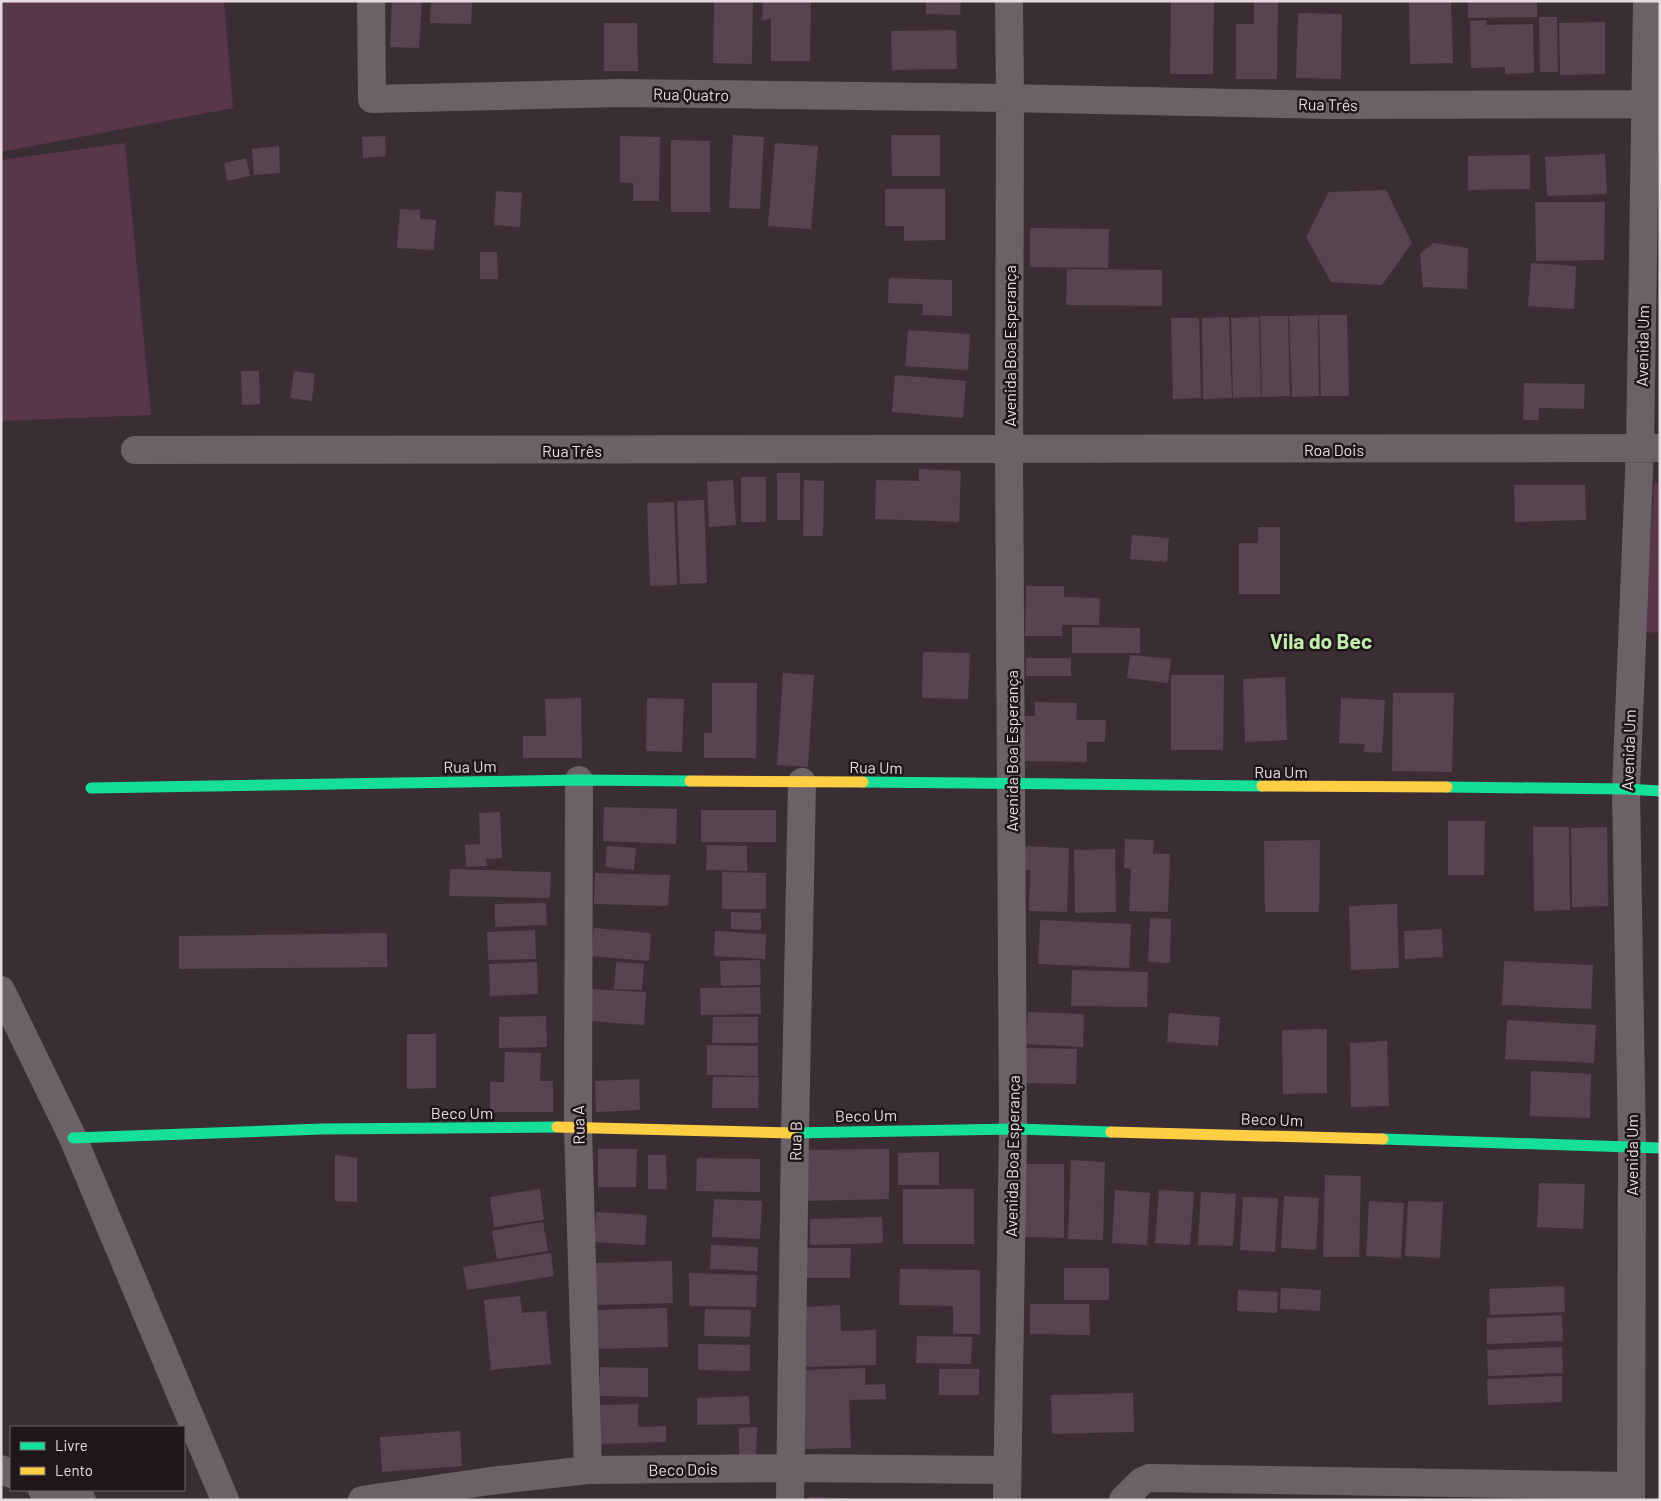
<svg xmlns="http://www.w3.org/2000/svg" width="1661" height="1501" font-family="Barlow,sans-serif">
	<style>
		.green { fill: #59364a }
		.building { fill: #56444e }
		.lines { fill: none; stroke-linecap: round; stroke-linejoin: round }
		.street { stroke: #6c6167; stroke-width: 28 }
		.fast { stroke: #16e098; stroke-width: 11 }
		.slow { stroke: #ffcf43; stroke-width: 11 }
		.labels { text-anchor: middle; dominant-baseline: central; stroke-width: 5; stroke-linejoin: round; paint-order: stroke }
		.street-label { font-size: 16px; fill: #e7d9e0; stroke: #1f161b }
		.district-label { font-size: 21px; font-weight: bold; fill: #c1eeac; stroke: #1f161b }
	</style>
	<rect width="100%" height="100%" fill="#3a2e34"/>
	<!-- green -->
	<path class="green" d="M 1,1 L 224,1 L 233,108 L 1,152 Z
		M 125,143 L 151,415 L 1,421 L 1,160 Z
		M 1654,483 L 1660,483 L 1660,633 L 1645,632 Z"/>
	<!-- building -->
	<path class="building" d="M 392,1 L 422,1 L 419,48 L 390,47 Z
		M 431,1 L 472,1 L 471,24 L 430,23 Z
		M 714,1 L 753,1 L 752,64 L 713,63 Z
		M 763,1 L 811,1 L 810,61 L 771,61 L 771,19 L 762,20 Z
		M 926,1 L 961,1 L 960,15 L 926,14 Z
		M 1171,1 L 1214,1 L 1213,74 L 1170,74 Z
		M 1254,1 L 1278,1 L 1277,79 L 1236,79 L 1236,24 L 1254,24 Z
		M 1409,1 L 1451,1 L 1453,63 L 1410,64 Z
		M 1468,1 L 1537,1 L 1537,17 L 1468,18 Z
		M 1298,13 L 1342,14 L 1341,79 L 1296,78 Z
		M 1539,17 L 1557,17 L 1558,72 L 1540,72 Z
		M 1486,20 L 1486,25 L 1533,24 L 1534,73 L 1505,74 L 1505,67 L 1471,68 L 1470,21 Z
		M 1605,22 L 1605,74 L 1560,75 L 1559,23 Z
		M 604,23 L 637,23 L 638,71 L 604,71 Z
		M 956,30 L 957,69 L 892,70 L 891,31 Z
		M 733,135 L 764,137 L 760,209 L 729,208 Z
		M 891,135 L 940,135 L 940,176 L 892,176 Z
		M 385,136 L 386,156 L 363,158 L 362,137 Z
		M 620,136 L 660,137 L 659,201 L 633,201 L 633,183 L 620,182 Z
		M 671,140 L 710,141 L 710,212 L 671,212 Z
		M 775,143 L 818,146 L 811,229 L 768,226 Z
		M 279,146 L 280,173 L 254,175 L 252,149 Z
		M 1605,154 L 1607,194 L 1547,196 L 1545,157 Z
		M 1530,155 L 1530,189 L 1468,190 L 1468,156 Z
		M 246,158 L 250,176 L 227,181 L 224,163 Z
		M 885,189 L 945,189 L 945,240 L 904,241 L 904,226 L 885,226 Z
		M 1386,190 L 1412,243 L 1382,285 L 1331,282 L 1306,237 L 1329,192 Z
		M 496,191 L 522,193 L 520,227 L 494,225 Z
		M 1535,202 L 1605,202 L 1604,260 L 1536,261 Z
		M 400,209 L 420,210 L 420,219 L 436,220 L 434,250 L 397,248 Z
		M 1030,228 L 1109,229 L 1108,268 L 1030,267 Z
		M 1433,243 L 1468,248 L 1467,289 L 1423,287 L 1420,254 Z
		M 480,252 L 497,252 L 498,279 L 480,279 Z
		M 1531,263 L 1576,266 L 1574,309 L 1528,306 Z
		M 1067,269 L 1162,270 L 1162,306 L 1066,305 Z
		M 889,278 L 952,280 L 952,316 L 922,315 L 923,304 L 888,303 Z
		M 1318,315 L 1319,396 L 1292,397 L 1289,316 Z
		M 1319,315 L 1347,315 L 1349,396 L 1321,396 Z
		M 1260,316 L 1288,316 L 1290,396 L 1262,397 Z
		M 1229,317 L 1232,398 L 1203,399 L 1202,318 Z
		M 1259,317 L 1261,397 L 1233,398 L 1231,318 Z
		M 1171,318 L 1199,318 L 1201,398 L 1173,399 Z
		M 908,330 L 970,334 L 968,370 L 905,366 Z
		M 241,371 L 259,371 L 260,404 L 242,405 Z
		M 294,371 L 315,374 L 312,401 L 290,398 Z
		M 895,375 L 966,381 L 963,418 L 892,412 Z
		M 1524,383 L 1585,384 L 1584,409 L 1539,408 L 1538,420 L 1523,420 Z
		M 919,469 L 961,471 L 959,522 L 875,519 L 876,480 L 919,481 Z
		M 777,473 L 800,473 L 800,520 L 777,520 Z
		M 741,477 L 766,477 L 766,522 L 741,522 Z
		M 733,480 L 736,525 L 709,527 L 707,482 Z
		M 804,480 L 824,481 L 823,536 L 803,536 Z
		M 1514,485 L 1585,485 L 1586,520 L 1515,522 Z
		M 704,500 L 707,583 L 680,584 L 677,501 Z
		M 674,502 L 677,585 L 650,586 L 647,503 Z
		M 1258,527 L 1280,527 L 1280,594 L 1239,594 L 1239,543 L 1258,543 Z
		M 1132,535 L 1169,538 L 1167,562 L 1130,559 Z
		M 1026,586 L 1064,586 L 1064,597 L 1100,598 L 1099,625 L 1062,625 L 1062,636 L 1025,636 Z
		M 1072,627 L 1140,628 L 1140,653 L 1072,653 Z
		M 923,652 L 970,653 L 968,699 L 922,698 Z
		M 1130,655 L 1171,659 L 1168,683 L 1127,678 Z
		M 1026,658 L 1071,658 L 1071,676 L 1026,676 Z
		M 783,673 L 814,675 L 808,767 L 777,765 Z
		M 1171,675 L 1224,675 L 1223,750 L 1171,750 Z
		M 1285,677 L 1287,740 L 1245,742 L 1243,679 Z
		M 712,683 L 757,683 L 756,758 L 704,758 L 704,733 L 712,733 Z
		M 1393,693 L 1454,693 L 1452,772 L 1392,771 Z
		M 581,698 L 582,758 L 523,758 L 523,736 L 546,736 L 545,699 Z
		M 647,698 L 684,699 L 682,752 L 646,751 Z
		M 1341,698 L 1385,700 L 1382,753 L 1364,752 L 1365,744 L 1339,743 Z
		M 1035,702 L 1077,703 L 1076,720 L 1106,720 L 1105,742 L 1087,742 L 1087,762 L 1018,761 L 1019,716 L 1035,716 Z
		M 604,807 L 677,809 L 676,844 L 603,841 Z
		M 701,810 L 776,810 L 776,842 L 701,842 Z
		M 500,812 L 502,858 L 486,859 L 487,866 L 466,867 L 465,845 L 480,844 L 479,813 Z
		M 1448,821 L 1485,821 L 1484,875 L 1448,875 Z
		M 1533,827 L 1569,827 L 1570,910 L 1534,911 Z
		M 1607,827 L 1608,906 L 1572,907 L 1571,828 Z
		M 1125,839 L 1154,840 L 1153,854 L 1170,854 L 1168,912 L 1129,911 L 1131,869 L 1124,868 Z
		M 1320,840 L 1319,912 L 1265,912 L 1264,841 Z
		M 707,845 L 747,846 L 747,871 L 706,870 Z
		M 607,846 L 636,848 L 634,870 L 605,867 Z
		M 1023,846 L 1069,848 L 1067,912 L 1029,911 L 1030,870 L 1022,870 Z
		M 1115,849 L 1116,912 L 1075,913 L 1074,850 Z
		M 450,869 L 551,872 L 550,898 L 449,896 Z
		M 722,872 L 766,873 L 766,909 L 722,909 Z
		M 595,873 L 670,875 L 668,906 L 594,904 Z
		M 546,903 L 547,925 L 495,927 L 495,904 Z
		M 1397,904 L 1399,968 L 1351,970 L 1349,906 Z
		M 731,912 L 761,913 L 761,930 L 731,929 Z
		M 1150,918 L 1171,919 L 1170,963 L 1148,962 Z
		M 1040,920 L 1131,924 L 1129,968 L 1038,964 Z
		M 594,928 L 651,933 L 649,961 L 591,956 Z
		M 1442,929 L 1443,957 L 1405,959 L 1404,931 Z
		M 535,930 L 536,959 L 488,960 L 487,932 Z
		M 715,931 L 766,934 L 765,959 L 714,956 Z
		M 387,933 L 387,967 L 179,969 L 179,936 Z
		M 760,960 L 761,985 L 721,986 L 720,961 Z
		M 1504,961 L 1593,965 L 1591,1009 L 1502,1005 Z
		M 537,962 L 538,994 L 490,996 L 489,964 Z
		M 616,962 L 644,964 L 642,990 L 614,989 Z
		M 1072,970 L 1148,972 L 1147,1007 L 1071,1006 Z
		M 760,987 L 761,1014 L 701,1015 L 700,988 Z
		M 591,989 L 646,992 L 644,1025 L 589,1021 Z
		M 1028,1012 L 1084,1014 L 1083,1047 L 1026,1044 Z
		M 1169,1013 L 1220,1017 L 1218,1046 L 1167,1042 Z
		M 546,1016 L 547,1047 L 499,1048 L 499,1017 Z
		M 713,1017 L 758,1017 L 758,1043 L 712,1043 Z
		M 1507,1020 L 1596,1025 L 1594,1063 L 1505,1059 Z
		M 1327,1029 L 1327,1093 L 1283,1094 L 1282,1030 Z
		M 407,1034 L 436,1034 L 436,1088 L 407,1089 Z
		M 1387,1041 L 1389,1106 L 1351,1107 L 1350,1043 Z
		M 707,1045 L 758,1046 L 758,1076 L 707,1075 Z
		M 1025,1048 L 1077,1049 L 1076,1084 L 1024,1083 Z
		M 505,1052 L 541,1053 L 540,1081 L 553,1081 L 553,1112 L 490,1112 L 490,1082 L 504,1082 Z
		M 1531,1071 L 1591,1074 L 1590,1118 L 1530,1116 Z
		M 713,1077 L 759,1077 L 758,1108 L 712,1108 Z
		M 639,1079 L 640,1110 L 596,1112 L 595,1081 Z
		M 598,1149 L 637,1149 L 636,1187 L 598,1187 Z
		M 889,1149 L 889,1199 L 805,1201 L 804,1150 Z
		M 939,1152 L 939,1185 L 898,1185 L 898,1153 Z
		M 335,1155 L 357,1158 L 357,1202 L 335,1201 Z
		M 648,1155 L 666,1155 L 667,1189 L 648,1189 Z
		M 697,1158 L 760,1159 L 760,1192 L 696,1191 Z
		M 1071,1160 L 1105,1162 L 1103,1240 L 1068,1239 Z
		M 1024,1164 L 1064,1164 L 1064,1238 L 1022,1237 Z
		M 1325,1175 L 1361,1176 L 1359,1257 L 1323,1257 Z
		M 1539,1183 L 1585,1184 L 1583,1229 L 1537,1227 Z
		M 540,1189 L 544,1220 L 494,1227 L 490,1197 Z
		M 903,1189 L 974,1189 L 974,1244 L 903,1244 Z
		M 1115,1190 L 1150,1193 L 1147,1245 L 1112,1243 Z
		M 1159,1190 L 1194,1192 L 1190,1245 L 1155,1243 Z
		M 1201,1192 L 1236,1194 L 1233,1246 L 1198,1245 Z
		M 1284,1196 L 1319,1198 L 1316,1250 L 1281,1248 Z
		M 1243,1197 L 1278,1198 L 1275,1252 L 1240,1250 Z
		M 714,1199 L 762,1201 L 760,1239 L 712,1237 Z
		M 1369,1201 L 1404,1203 L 1401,1258 L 1366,1256 Z
		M 1408,1201 L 1443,1202 L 1440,1258 L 1405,1256 Z
		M 596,1212 L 647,1215 L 645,1245 L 594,1242 Z
		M 882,1217 L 883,1243 L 810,1245 L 810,1219 Z
		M 543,1222 L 548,1251 L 497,1259 L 492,1231 Z
		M 711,1245 L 758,1247 L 757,1271 L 710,1269 Z
		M 805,1248 L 851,1248 L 850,1278 L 805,1278 Z
		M 551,1253 L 554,1276 L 467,1290 L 463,1267 Z
		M 672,1261 L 673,1303 L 596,1305 L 595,1263 Z
		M 1064,1268 L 1109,1268 L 1109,1300 L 1064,1300 Z
		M 900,1269 L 980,1270 L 980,1334 L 953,1334 L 953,1306 L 899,1305 Z
		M 689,1273 L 757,1275 L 756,1307 L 689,1306 Z
		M 1564,1286 L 1565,1312 L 1490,1315 L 1489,1289 Z
		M 1281,1288 L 1321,1290 L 1320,1311 L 1280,1309 Z
		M 1238,1290 L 1278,1292 L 1277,1313 L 1237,1311 Z
		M 520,1296 L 522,1313 L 546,1311 L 551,1364 L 491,1370 L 484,1300 Z
		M 1030,1304 L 1089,1304 L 1090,1335 L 1030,1334 Z
		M 840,1305 L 841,1331 L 876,1330 L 876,1365 L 801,1367 L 800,1307 Z
		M 667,1308 L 668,1347 L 595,1349 L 594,1310 Z
		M 705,1309 L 751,1310 L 750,1337 L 704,1336 Z
		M 1562,1315 L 1563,1341 L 1487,1344 L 1487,1318 Z
		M 917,1336 L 972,1337 L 971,1364 L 916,1363 Z
		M 698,1344 L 750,1345 L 750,1371 L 698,1370 Z
		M 1562,1347 L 1563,1373 L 1488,1376 L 1487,1350 Z
		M 600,1367 L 648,1368 L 648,1397 L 600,1396 Z
		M 865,1368 L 865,1385 L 885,1384 L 886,1399 L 849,1400 L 851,1448 L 804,1449 L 801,1370 Z
		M 939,1369 L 979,1369 L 979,1395 L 939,1395 Z
		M 1562,1376 L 1562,1402 L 1488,1405 L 1487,1379 Z
		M 1133,1393 L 1134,1432 L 1052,1434 L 1051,1395 Z
		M 749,1396 L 750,1424 L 697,1425 L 697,1398 Z
		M 638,1404 L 638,1427 L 666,1426 L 666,1442 L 601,1444 L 600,1405 Z
		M 757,1427 L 756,1455 L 739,1455 L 739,1428 Z
		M 460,1431 L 462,1466 L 382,1472 L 380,1437 Z
		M 809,1497 L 848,1498 L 848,1500 L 809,1500 Z"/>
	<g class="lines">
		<!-- street -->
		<path class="street" d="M 371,1 L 372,99 L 619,93 L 1010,98 L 1332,105 L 1646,104
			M 135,450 L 1660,448
			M 579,780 L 578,1127 L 588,1470
			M 1,990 L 73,1138 L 225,1500
			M 1,1469 L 11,1474
			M 42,1490 L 55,1496 L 82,1500
			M 362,1500 L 490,1481 L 588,1470 L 791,1468 L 1007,1470
			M 790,1500 L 795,1133 L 802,782
			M 1007,1500 L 1013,1129 L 1009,450 L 1010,98 L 1009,1
			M 1123,1500 L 1142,1481 L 1149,1478 L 1631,1486
			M 1631,1500 L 1632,1146 L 1626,789 L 1640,448 L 1647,1"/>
		<!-- fast -->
		<path class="fast" d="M 863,782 L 1262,786
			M 1447,787 L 1626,789 L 1660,791
			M 91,788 L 579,780 L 690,781
			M 792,1133 L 1013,1129 L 1111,1132
			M 73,1138 L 322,1129 L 557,1127
			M 1383,1139 L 1660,1148"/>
		<!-- slow -->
		<path class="slow" d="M 690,781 L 863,782
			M 1262,786 L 1447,787
			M 557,1127 L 792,1133
			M 1111,1132 L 1383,1139"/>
	</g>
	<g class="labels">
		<!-- street labels -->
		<g class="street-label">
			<text transform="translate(691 94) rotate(1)">Rua Quatro</text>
			<text transform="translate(1328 104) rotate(1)">Rua Três</text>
			<text transform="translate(1009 346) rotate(-90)">Avenida Boa Esperança</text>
			<text transform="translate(1642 346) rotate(-89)">Avenida Um</text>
			<text x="1334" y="449">Roa Dois</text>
			<text x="572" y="450">Rua Três</text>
			<text transform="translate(1628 750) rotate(-88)">Avenida Um</text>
			<text transform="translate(1011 751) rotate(-90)">Avenida Boa Esperança</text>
			<text transform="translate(470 766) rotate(-1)">Rua Um</text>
			<text transform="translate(876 767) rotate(1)">Rua Um</text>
			<text x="1281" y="771">Rua Um</text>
			<text x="462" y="1112">Beco Um</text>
			<text transform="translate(866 1115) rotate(-1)">Beco Um</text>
			<text transform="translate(1272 1119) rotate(2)">Beco Um</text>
			<text transform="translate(578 1125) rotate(-91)">Rua A</text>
			<text transform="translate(795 1141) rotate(-89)">Rua B</text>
			<text transform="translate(1631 1155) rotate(-90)">Avenida Um</text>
			<text transform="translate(1012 1156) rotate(-89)">Avenida Boa Esperança</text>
			<text transform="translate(683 1469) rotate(-1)">Beco Dois</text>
		</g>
		<!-- district labels -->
		<g class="district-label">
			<text x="1321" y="640">Vila do Bec</text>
		</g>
	</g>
	<!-- border -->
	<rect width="1661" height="1501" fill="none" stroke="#e7d9e0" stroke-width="5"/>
	<!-- legend -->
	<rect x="10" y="1426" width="175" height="65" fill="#1f161b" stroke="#6f646a"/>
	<rect x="20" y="1442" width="25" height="8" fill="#16e098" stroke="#6f646a"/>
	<text x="55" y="1451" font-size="15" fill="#e7d9e0">Livre</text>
	<rect x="20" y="1467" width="25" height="8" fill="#ffcf43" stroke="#6f646a"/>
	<text x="55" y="1476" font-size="15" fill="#e7d9e0">Lento</text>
</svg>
